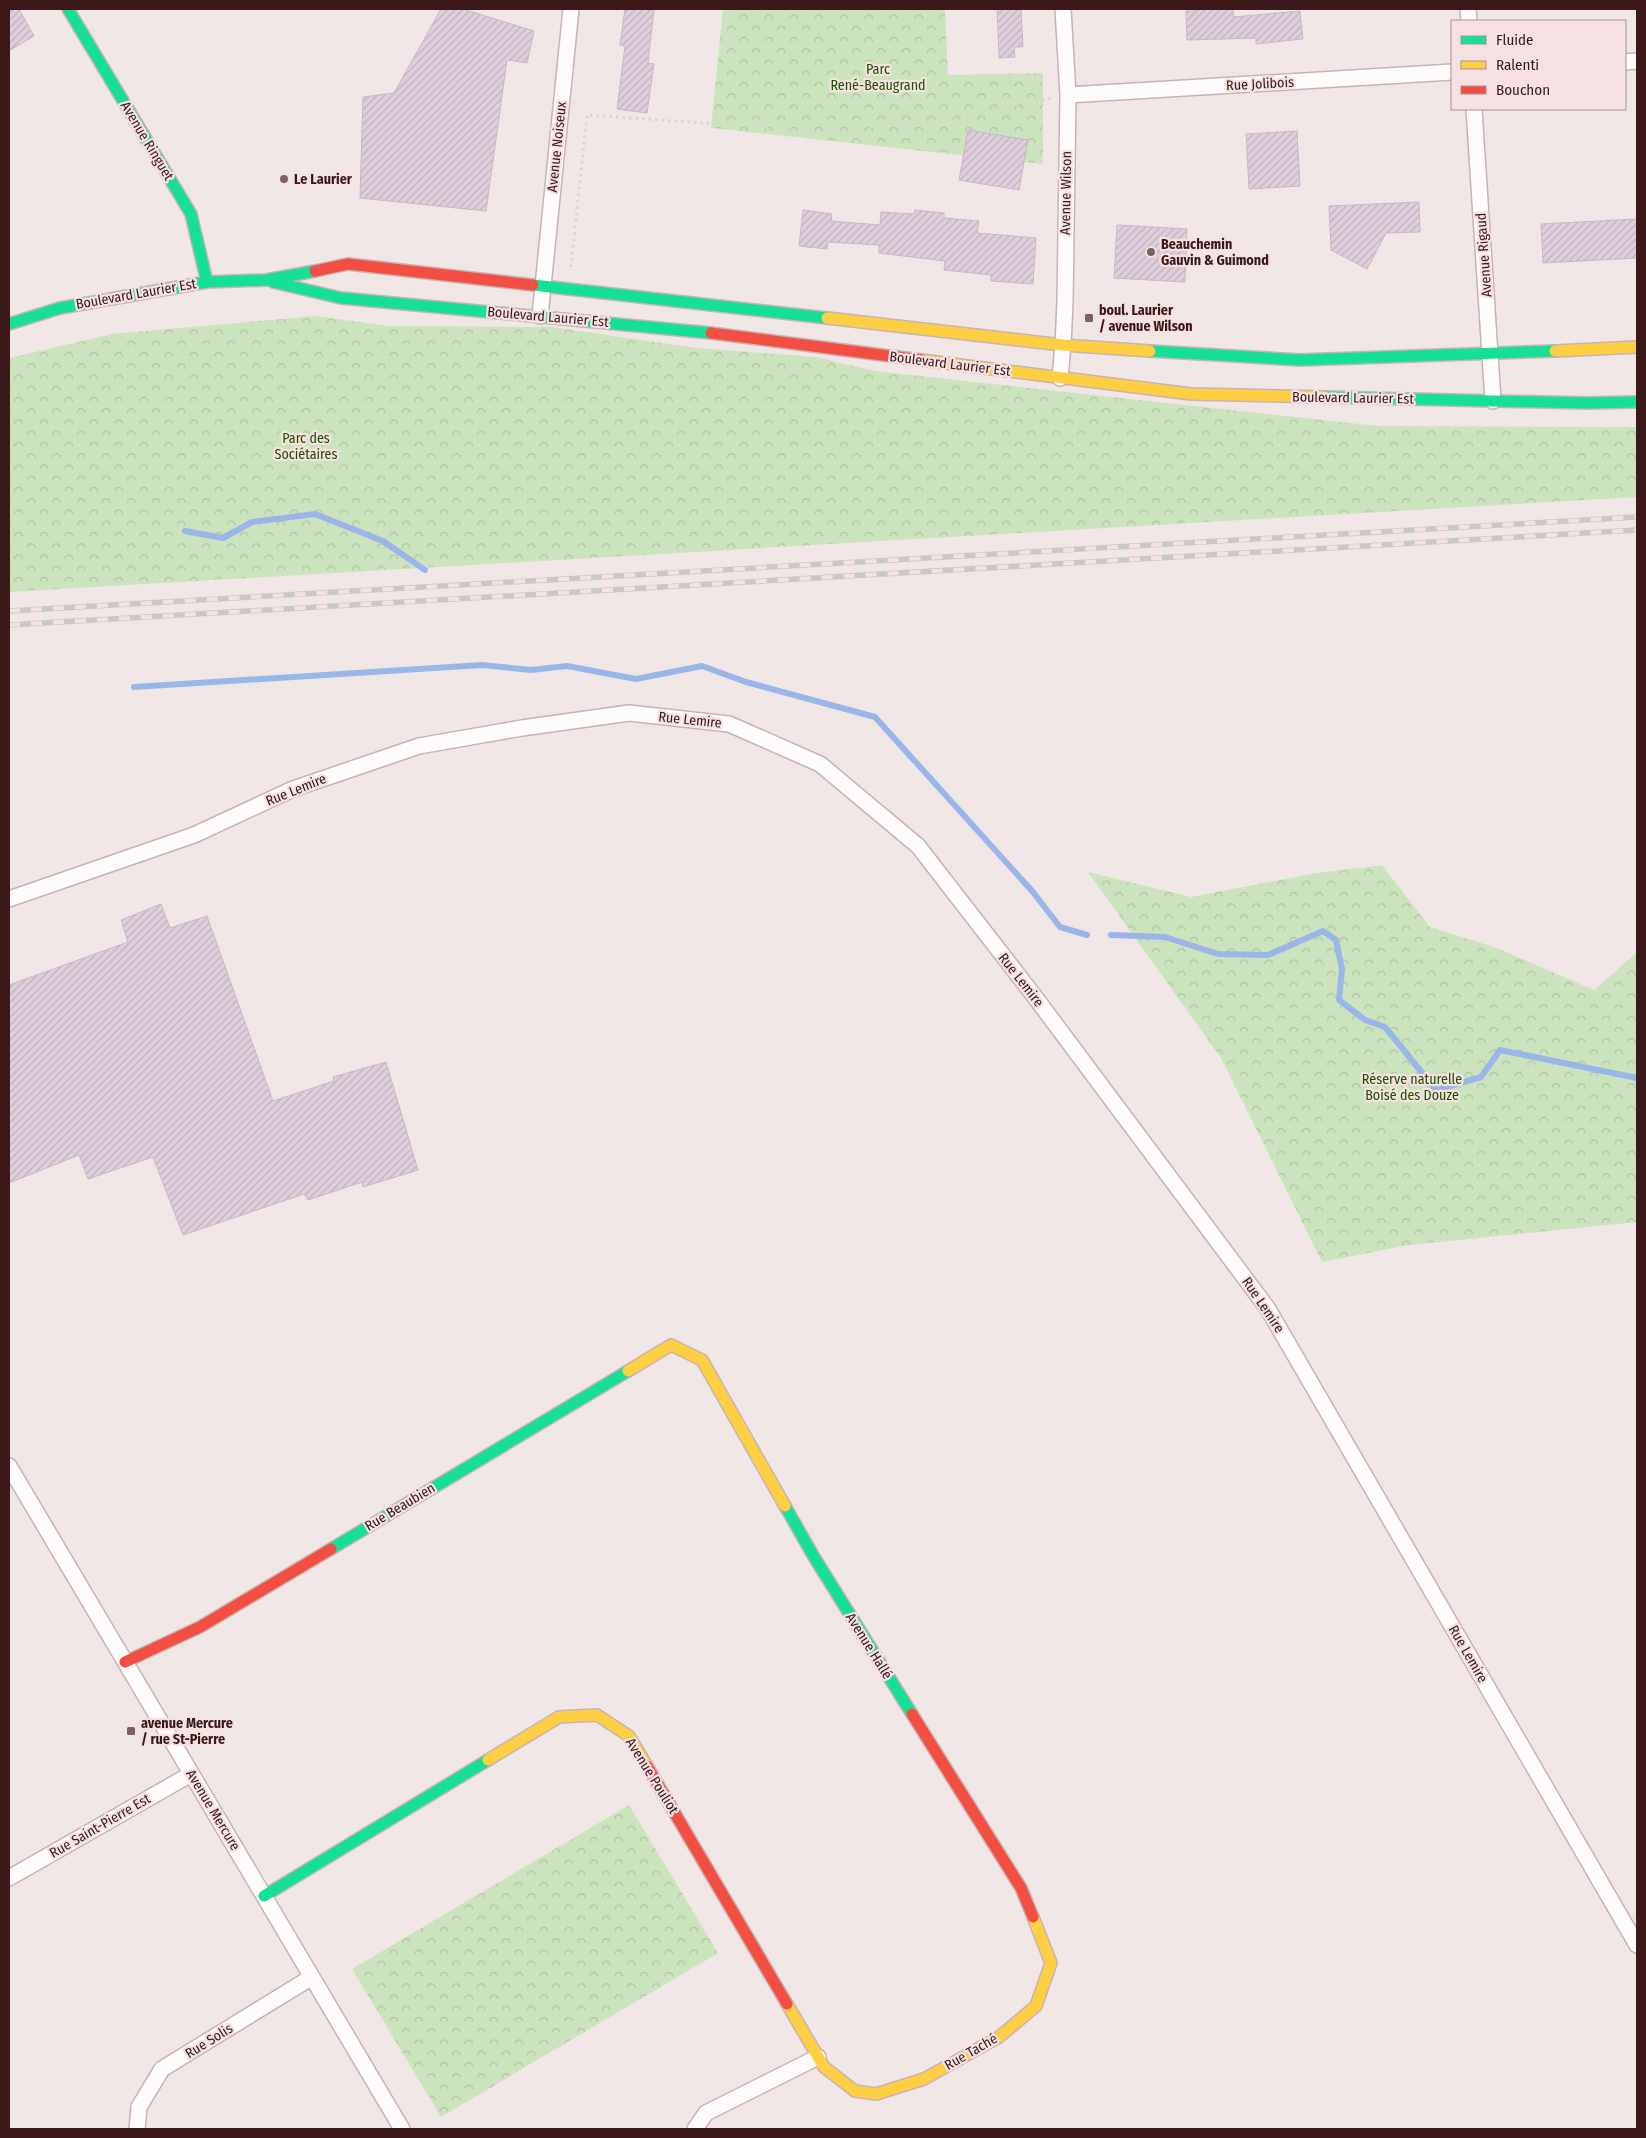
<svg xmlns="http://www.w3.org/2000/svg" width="1646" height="2138" font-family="'Fira Sans Condensed',sans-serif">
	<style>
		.forest { fill: url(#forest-crowns) }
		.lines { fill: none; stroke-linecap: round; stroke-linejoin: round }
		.stream { stroke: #98b6e8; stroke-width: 6 }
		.building { fill: url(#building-hatch); stroke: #c7b8c6 }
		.street-casing { stroke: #c8b3b3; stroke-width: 18 }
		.fast-casing { stroke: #c8b3b3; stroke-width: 14 }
		.slow-casing { stroke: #c8b3b3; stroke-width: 14 }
		.jam-casing { stroke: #c8b3b3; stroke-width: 14 }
		.path { stroke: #d9d5d5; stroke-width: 3; stroke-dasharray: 2.5 4; stroke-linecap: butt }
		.street { stroke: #fdfbfb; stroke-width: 15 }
		.fast { stroke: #16e098; stroke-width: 11 }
		.slow { stroke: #ffcf43; stroke-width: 11 }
		.jam { stroke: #f24e42; stroke-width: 11 }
		.rail-casing { stroke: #ccc7c7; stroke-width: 5.5 }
		.rail { stroke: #f5e1e1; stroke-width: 4; stroke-dasharray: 11; stroke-linecap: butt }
		.poi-dot { fill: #7b6162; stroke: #f5e1e1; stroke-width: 2 }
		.labels { text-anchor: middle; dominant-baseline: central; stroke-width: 4.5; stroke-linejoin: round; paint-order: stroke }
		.park-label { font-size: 14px; fill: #1f5101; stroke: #f5e1e1 }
		.street-label { font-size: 14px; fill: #3b191b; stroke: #f5e1e1 }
		.poi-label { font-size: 14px; font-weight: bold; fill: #3b191b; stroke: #f5e1e1; text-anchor: start }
	</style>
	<defs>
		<pattern id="forest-crowns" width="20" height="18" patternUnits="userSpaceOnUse" patternTransform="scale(1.25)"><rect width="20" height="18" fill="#cce4bd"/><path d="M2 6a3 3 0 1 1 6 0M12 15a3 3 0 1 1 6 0" fill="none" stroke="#b0c3a2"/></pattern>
		<pattern id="building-hatch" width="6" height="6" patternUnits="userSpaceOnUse" patternTransform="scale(1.25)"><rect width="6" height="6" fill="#dfcfdd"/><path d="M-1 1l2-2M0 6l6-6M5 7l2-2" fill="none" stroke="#c0b1bd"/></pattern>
	</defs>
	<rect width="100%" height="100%" fill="#f1e6e6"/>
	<!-- forest -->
	<path class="forest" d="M 723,9 L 945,9 L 948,75 L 1043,73 L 1043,164 L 711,128 Z
		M 315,316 L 390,326 L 552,327 L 696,348 L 816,357 L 875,371 L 1378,426 L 1637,427 L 1637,497 L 9,592 L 9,358 L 112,334 Z
		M 1382,865 L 1430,927 L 1497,948 L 1594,990 L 1637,952 L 1637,1222 L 1409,1245 L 1322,1262 L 1221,1058 L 1088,872 L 1191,897 L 1311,874 Z
		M 629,1805 L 718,1953 L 441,2117 L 352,1969 Z"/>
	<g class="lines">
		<!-- stream -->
		<path class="stream" d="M 185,531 L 223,538 L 252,522 L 315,514 L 383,541 L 425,570
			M 134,687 L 482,665 L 531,670 L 567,666 L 636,679 L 702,666 L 746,682 L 875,717 L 1033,892 L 1060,927 L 1087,935
			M 1111,935 L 1165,937 L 1218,954 L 1268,955 L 1323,931 L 1336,940 L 1342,969 L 1339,1000 L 1365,1020 L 1385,1027 L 1436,1090 L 1481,1077 L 1500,1050 L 1637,1078"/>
	</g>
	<!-- building -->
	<path class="building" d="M 9,9 L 19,9 L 34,36 L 9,51 Z
		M 441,9 L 463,9 L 534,31 L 527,63 L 507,60 L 486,211 L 360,198 L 363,97 L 394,93 Z
		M 625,9 L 654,9 L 648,63 L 654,64 L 647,113 L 617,109 L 625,46 L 620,45 Z
		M 997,9 L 1021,9 L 1023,47 L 1014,47 L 1015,57 L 999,58 Z
		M 1198,9 L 1233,9 L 1233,17 L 1300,11 L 1303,39 L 1256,44 L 1256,38 L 1187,40 L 1186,11 L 1198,11 Z
		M 968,130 L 1028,140 L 1019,190 L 959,180 Z
		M 1297,131 L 1300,186 L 1249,189 L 1246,134 Z
		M 1419,202 L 1420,232 L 1386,233 L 1367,269 L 1331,250 L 1329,206 Z
		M 803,210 L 832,214 L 831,221 L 880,225 L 881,212 L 914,214 L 915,210 L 944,213 L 944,218 L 979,221 L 977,233 L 1036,238 L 1033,284 L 991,281 L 991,275 L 944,270 L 945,261 L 879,253 L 879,245 L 828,242 L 827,249 L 799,246 Z
		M 1637,219 L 1637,258 L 1543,263 L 1541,224 Z
		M 1117,225 L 1187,229 L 1185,282 L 1114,278 Z
		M 161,904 L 170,928 L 207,916 L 273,1101 L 334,1081 L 333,1077 L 386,1062 L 418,1170 L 363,1187 L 362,1182 L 308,1200 L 304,1194 L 183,1235 L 153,1157 L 88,1179 L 79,1155 L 9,1183 L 9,985 L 128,942 L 121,920 Z"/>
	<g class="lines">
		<defs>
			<path id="street" d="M 1468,9 L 1469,21
				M 1625,62 L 1637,61
				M 1068,95 L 1452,72
				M 1474,109 L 1493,401
				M 540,316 L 571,9
				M 1060,378 L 1063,345 L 1065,302 L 1068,95 L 1063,9
				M 9,899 L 194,835 L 293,789 L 419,746 L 522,728 L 629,713 L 729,724 L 820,764 L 918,846 L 1035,997 L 1268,1309 L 1637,1945
				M 9,1466 L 402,2129
				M 9,1878 L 191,1774
				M 137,2129 L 139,2107 L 162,2069 L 312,1977
				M 695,2129 L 706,2113 L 818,2057"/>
			<path id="fast" d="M 68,9 L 191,214 L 207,282
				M 273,282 L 341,298 L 711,333
				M 533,285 L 827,318
				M 9,324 L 60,308 L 207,282 L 266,280 L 315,271
				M 1150,351 L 1300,360 L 1555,351
				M 1325,397 L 1585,403 L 1637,402
				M 785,1506 L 814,1557 L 912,1714
				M 331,1549 L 628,1371
				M 264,1896 L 488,1760"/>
			<path id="slow" d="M 827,318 L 1063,345 L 1150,351
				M 1555,351 L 1637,347
				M 921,360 L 1191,394 L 1325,397
				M 628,1371 L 671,1345 L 702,1360 L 785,1506
				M 488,1760 L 559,1717 L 597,1715 L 629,1736 L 647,1766
				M 787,2004 L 824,2067 L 855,2091 L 876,2094 L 924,2079 L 999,2037 L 1036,2006 L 1051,1963 L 1033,1917"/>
			<path id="jam" d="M 315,271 L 348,264 L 533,285
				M 711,333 L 921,360
				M 125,1662 L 200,1627 L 331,1549
				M 912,1714 L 1021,1888 L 1033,1917
				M 647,1766 L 787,2004"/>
		</defs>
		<!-- street casing -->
		<use href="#street" class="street-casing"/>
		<!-- fast casing -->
		<use href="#fast" class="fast-casing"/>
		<!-- slow casing -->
		<use href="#slow" class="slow-casing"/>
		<!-- jam casing -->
		<use href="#jam" class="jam-casing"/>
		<!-- path -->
		<path class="path" d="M 571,267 L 587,115 L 821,131 L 918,125 L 1052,98"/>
		<!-- street -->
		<use href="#street" class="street"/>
		<!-- fast -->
		<use href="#fast" class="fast"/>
		<!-- slow -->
		<use href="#slow" class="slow"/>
		<!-- jam -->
		<use href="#jam" class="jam"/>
		<defs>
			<path id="rail" d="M 9,611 L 1637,517
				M 9,625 L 1637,530"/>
		</defs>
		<!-- rail casing -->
		<use href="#rail" class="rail-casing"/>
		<!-- rail -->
		<use href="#rail" class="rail"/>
	</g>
	<!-- markers -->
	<g class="poi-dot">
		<circle cx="284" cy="179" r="5"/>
		<circle cx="1151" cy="252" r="5"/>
		<rect x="1084" y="313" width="10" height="10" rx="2.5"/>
		<rect x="126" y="1726" width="10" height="10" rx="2.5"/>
	</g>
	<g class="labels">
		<!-- park labels -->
		<g class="park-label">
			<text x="878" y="69">Parc<tspan x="878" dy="16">René-Beaugrand</tspan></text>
			<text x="306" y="438">Parc des<tspan x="306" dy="16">Sociétaires</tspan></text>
			<text x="1412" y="1079">Réserve naturelle<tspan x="1412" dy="16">Boisé des Douze</tspan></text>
		</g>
		<!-- street labels -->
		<g class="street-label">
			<text transform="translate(1260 84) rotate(-3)">Rue Jolibois</text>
			<text transform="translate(147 141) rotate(59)">Avenue Ringuet</text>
			<text transform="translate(557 147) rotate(-84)">Avenue Noiseux</text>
			<text transform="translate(1066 193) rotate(-89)">Avenue Wilson</text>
			<text transform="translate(1484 255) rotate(-94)">Avenue Rigaud</text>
			<text transform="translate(136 294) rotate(-10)">Boulevard Laurier Est</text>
			<text transform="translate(548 317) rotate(5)">Boulevard Laurier Est</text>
			<text transform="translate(950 364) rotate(7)">Boulevard Laurier Est</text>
			<text transform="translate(1353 398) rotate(1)">Boulevard Laurier Est</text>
			<text transform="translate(690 720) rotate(6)">Rue Lemire</text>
			<text transform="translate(296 790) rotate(-22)">Rue Lemire</text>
			<text transform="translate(1021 980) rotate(52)">Rue Lemire</text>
			<text transform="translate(1263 1305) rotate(56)">Rue Lemire</text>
			<text transform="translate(400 1507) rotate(-31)">Rue Beaubien</text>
			<text transform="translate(869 1646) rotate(58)">Avenue Hallé</text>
			<text transform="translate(1468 1654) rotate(60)">Rue Lemire</text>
			<text transform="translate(652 1776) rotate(58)">Avenue Pouliot</text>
			<text transform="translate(213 1810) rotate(59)">Avenue Mercure</text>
			<text transform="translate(100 1826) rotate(-30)">Rue Saint-Pierre Est</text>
			<text transform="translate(209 2041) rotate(-32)">Rue Solis</text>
			<text transform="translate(971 2052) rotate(-30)">Rue Taché</text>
		</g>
		<!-- poi labels -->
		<g class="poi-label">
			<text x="294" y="179">Le Laurier</text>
			<text x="1161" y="244">Beauchemin<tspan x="1161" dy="16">Gauvin &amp; Guimond</tspan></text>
			<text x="1099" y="310">boul. Laurier<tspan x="1099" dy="16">/ avenue Wilson</tspan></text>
			<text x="141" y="1723">avenue Mercure<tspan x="141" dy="16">/ rue St-Pierre</tspan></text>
		</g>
	</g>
	<!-- border -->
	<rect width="1646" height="2138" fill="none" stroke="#3b191b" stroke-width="20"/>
	<!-- legend -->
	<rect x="1451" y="20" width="175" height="90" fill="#f5e1e1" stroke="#ab9192"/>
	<rect x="1461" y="36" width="25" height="8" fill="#16e098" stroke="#ab9192"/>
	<text x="1496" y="45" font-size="15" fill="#3b191b">Fluide</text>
	<rect x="1461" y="61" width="25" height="8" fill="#ffcf43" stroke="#ab9192"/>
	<text x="1496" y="70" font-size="15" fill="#3b191b">Ralenti</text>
	<rect x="1461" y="86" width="25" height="8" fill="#f24e42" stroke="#ab9192"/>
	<text x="1496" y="95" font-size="15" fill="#3b191b">Bouchon</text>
</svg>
